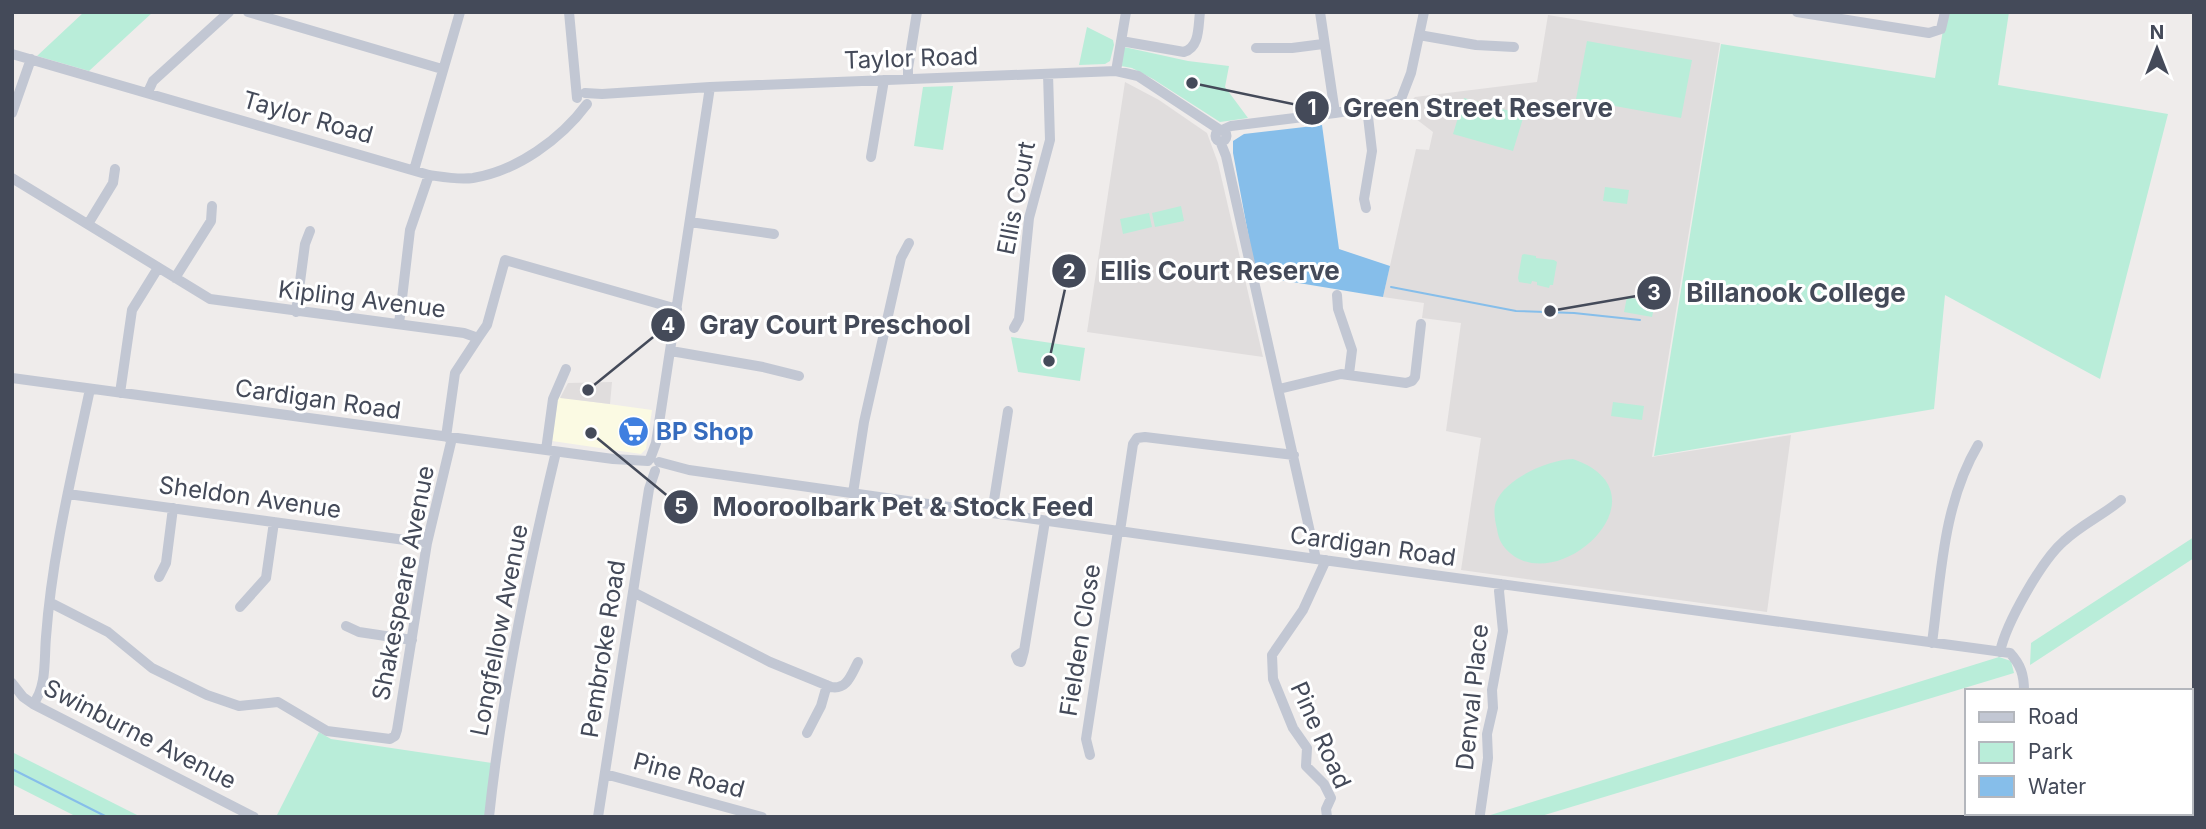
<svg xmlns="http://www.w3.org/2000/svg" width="2206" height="829" font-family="Inter,sans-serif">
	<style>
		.commercial { fill: #fbfae3 }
		.education { fill: #e0dddd }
		.green { fill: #b9edd9 }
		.water { fill: #86beea }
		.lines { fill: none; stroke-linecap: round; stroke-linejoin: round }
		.stream { stroke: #86beea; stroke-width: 2 }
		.minor { stroke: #c2c7d3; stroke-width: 10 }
		.labels { text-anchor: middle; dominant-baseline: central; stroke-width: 6; stroke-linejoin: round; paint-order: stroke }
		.street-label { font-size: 24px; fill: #444a59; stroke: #fff }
		.shop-label { font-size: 24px; font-weight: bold; fill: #366cbe; stroke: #fff; text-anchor: start }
		.leader { fill: none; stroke: #444a59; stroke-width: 2.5 }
		.callout-dot { fill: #444a59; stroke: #fff; stroke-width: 2.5 }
		.mark-label { font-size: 21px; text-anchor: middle; font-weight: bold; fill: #fff }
		.callout-label { font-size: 26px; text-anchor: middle; font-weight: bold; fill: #444a59; stroke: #fff; stroke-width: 6; stroke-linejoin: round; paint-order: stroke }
	</style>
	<rect width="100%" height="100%" fill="#efeceb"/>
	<!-- commercial -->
	<path class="commercial" d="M 558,397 L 652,410 L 646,449 L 641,454 L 552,441 Z"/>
	<!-- education -->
	<path class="education" d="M 1548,15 L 1720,43 L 1652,457 L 1791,435 L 1767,612 L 1461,570 L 1481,438 L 1446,431 L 1461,323 L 1422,318 L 1424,303 L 1383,297 L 1416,149 L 1429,150 L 1433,132 L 1403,109 L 1415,97 L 1537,82 Z
		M 1125,82 L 1159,100 L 1207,133 L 1218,163 L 1263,357 L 1087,332 Z
		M 612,382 L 610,404 L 560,398 L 568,383 Z"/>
	<!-- green -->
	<path class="green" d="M 84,12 L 153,12 L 89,71 L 37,56 Z
		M 1946,12 L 2009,12 L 1998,85 L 2168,114 L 2100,379 L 1945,295 L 1934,409 L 1654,456 L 1721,44 L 1935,78 Z
		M 1087,27 L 1113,40 L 1114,45 L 1110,61 L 1105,64 L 1079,65 Z
		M 1587,41 L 1692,60 L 1681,118 L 1576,99 Z
		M 1124,47 L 1188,61 L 1229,66 L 1225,87 L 1248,118 L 1220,122 L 1153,79 L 1132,68 L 1121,66 Z
		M 953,86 L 943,150 L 914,146 L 923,87 Z
		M 1464,98 L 1524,115 L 1513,151 L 1453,134 Z
		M 1605,187 L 1629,190 L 1627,204 L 1603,201 Z
		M 1181,206 L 1184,221 L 1155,227 L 1152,213 Z
		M 1149,213 L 1152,227 L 1123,234 L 1120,219 Z
		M 1524,254 L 1536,256 L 1536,258 L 1554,260 L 1557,262 L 1553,285 L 1550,285 L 1549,288 L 1537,285 L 1537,282 L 1532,281 L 1531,284 L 1519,282 L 1518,278 L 1522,255 Z
		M 1627,297 L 1655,303 L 1652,317 L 1624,312 Z
		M 1011,337 L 1085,348 L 1080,381 L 1018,372 Z
		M 1613,402 L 1644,406 L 1642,420 L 1611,416 Z
		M 1573,459 C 1674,494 1553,604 1505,548 C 1500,542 1498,536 1497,529 C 1495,521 1493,510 1496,502 C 1506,478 1548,460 1573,459 Z
		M 2194,537 L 2194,558 L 2030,665 L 2031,643 Z
		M 1999,657 L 2011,661 L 2014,673 L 1538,817 L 1484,817 Z
		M 319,732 L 331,739 L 492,763 L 485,817 L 276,817 Z
		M 12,752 L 141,817 L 77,817 L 12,784 Z"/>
	<!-- water -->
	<path class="water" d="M 1322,125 L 1339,249 L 1390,266 L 1383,297 L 1256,276 L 1233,153 L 1233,141 L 1244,134 Z"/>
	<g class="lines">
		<!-- stream -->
		<path class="stream" d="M 1391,287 L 1516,311 L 1574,313 L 1640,320
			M 12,769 L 107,817"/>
		<!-- minor -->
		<path class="minor" d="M 248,12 L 442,69
			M 569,12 L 577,98
			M 1320,12 L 1335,113
			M 1797,12 L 1929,33 L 1941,29 L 1945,12
			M 1419,35 L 1476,45 L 1514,47
			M 1121,41 L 1184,52 C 1200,47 1198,27 1200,12
			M 1256,48 L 1292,48 L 1323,44
			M 12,54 L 429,175 C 443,177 458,180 473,178 C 517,171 561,139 587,104
			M 1116,71 L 1126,12
			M 908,79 L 908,68 L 917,12
			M 148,92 L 153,81 L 229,12
			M 585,93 L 602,94 L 710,87 L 1116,71 L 1138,76 L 1220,130
			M 12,113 L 31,59
			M 1222,130 L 1231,126 L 1335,113 L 1391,104 L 1401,99 L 1411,73 L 1424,12
			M1215.5 136a5.5 5.5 0 1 1 11 0a5.5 5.5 0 1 1-11 0Z
			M 1220,141 L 1226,156 L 1316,559
			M 871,157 L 884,80
			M 414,170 L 460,12
			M 12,178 L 210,299 L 464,333 L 478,338 L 487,325 L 505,260 L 677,309
			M 1366,208 L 1364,199 L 1372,151 L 1367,108
			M 690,222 L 774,234
			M 88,224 L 113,183 L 115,169
			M 175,278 L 211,221 L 212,206
			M 1337,295 L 1338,309 L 1352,350 L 1349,374
			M 296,312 L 305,244 L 310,231
			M 399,324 L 410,230 L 429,175
			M 1014,328 L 1019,319 L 1029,218 L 1050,140 L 1048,74
			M 671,351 L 763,367 L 799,376
			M 12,378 L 613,459 L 648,461
			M 1279,389 L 1341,374 L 1406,383 L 1412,381 L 1415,377 L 1421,324
			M 120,393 L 132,310 L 158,268
			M 446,437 L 455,373 L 478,338
			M 546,450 L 553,399 L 566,369
			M 650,459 L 656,443 L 710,87
			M 659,462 L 689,470 L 1316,559 L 2010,653 C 2021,665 2024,675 2024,691
			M 853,493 L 864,422 L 901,258 L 909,243
			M 68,494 L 427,543
			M 992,513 L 1008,411
			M 1120,531 L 1133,444 L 1137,438 L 1145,437 L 1294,455
			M 1326,560 L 1303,610 L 1272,655 L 1273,679 L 1293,728 L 1307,748 L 1306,766 L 1324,784 L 1331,798 L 1326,809 L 1327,817
			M 159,577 L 166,563 L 173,508
			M 633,592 L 770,662 L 831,687 C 847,690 851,675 858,662
			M 51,603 L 108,632 L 152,668 L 207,695 L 239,706 L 278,702 L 327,731 L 390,739 L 395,736 L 397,730 L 427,543 L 452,438
			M 240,607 L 266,578 L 274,522
			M 346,626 L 359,632 L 412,640
			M 1932,643 C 1941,576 1943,504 1978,445
			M 1024,651 L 1016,656 L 1018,661 L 1021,662 L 1024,651 L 1045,521
			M 2000,652 C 2006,623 2042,560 2064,541 C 2081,525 2103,515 2121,500
			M 12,683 L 23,697 L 33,704 L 254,817
			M 33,704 C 47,687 44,659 46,637 C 52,554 73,470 90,389
			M 807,733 L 821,706 L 827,685
			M 1090,755 L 1086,739 L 1118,531
			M 605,774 L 762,817
			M 1480,814 L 1488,758 L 1487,734 L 1493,708 L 1492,690 L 1503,631 L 1499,591 L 1501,584
			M 489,817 C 502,694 527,572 556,452
			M 598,817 L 649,489 L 655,471
			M 2005,817 L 2006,813"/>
	</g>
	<!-- icons -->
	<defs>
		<symbol id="supermarket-disc" viewBox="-11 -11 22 22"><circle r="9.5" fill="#3f7fe0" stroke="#fff"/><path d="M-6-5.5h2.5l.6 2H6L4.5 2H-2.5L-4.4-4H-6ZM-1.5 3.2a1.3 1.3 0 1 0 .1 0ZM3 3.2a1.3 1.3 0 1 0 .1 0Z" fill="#fff"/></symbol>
	</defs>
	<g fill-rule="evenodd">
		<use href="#supermarket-disc" x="616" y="414" width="35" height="35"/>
	</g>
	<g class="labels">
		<!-- street labels -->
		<g class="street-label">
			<text transform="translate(911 58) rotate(-2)">Taylor Road</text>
			<text transform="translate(308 117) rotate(16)">Taylor Road</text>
			<text transform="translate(1016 198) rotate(-79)">Ellis Court</text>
			<text transform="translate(362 299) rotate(7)">Kipling Avenue</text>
			<text transform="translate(318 399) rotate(8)">Cardigan Road</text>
			<text transform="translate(250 497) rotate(8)">Sheldon Avenue</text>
			<text transform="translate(1373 546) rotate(8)">Cardigan Road</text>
			<text transform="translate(403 583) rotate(-79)">Shakespeare Avenue</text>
			<text transform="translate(499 630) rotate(-79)">Longfellow Avenue</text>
			<text transform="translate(1080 640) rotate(-81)">Fielden Close</text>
			<text transform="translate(603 649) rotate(-81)">Pembroke Road</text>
			<text transform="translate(1472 697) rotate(-84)">Denval Place</text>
			<text transform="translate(140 734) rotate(27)">Swinburne Avenue</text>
			<text transform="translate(1321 735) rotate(66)">Pine Road</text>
			<text transform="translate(689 775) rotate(15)">Pine Road</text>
		</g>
		<!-- shop labels -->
		<g class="shop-label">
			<text x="656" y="431">BP Shop</text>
		</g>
	</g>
	<!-- callouts -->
	<path class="leader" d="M1192 83L1312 108M1049 361L1069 271M1550 311L1654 293M588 390L668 325M591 433L681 507"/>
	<g class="callout-dot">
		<circle cx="1192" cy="83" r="7"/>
		<circle cx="1049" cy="361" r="7"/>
		<circle cx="1550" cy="311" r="7"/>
		<circle cx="588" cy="390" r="7"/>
		<circle cx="591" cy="433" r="7"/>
		<circle cx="1312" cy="108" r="18"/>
		<circle cx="1069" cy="271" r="18"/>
		<circle cx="1654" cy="293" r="18"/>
		<circle cx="668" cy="325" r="18"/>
		<circle cx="681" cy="507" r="18"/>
	</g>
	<g class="mark-label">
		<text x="1312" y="115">1</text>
		<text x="1069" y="279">2</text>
		<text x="1654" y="300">3</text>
		<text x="668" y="333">4</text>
		<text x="681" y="514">5</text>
	</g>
	<g class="callout-label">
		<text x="1478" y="117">Green Street Reserve</text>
		<text x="1220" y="280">Ellis Court Reserve</text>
		<text x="1796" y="302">Billanook College</text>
		<text x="835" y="334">Gray Court Preschool</text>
		<text x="903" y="516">Mooroolbark Pet &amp; Stock Feed</text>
	</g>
	<!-- border -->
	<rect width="2206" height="829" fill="none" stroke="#444a59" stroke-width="28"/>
	<!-- legend -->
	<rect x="1965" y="689" width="228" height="126" fill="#ffffff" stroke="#b4b7bd" stroke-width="2"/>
	<rect x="1979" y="712" width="35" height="10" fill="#c2c7d3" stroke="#b4b7bd" stroke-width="2"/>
	<text x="2028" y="724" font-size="21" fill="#444a59">Road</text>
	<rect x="1979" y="742" width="35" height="21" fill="#b9edd9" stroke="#b4b7bd" stroke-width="2"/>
	<text x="2028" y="759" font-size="21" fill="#444a59">Park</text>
	<rect x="1979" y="776" width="35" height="21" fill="#86beea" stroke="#b4b7bd" stroke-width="2"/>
	<text x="2028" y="794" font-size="21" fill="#444a59">Water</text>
	<!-- north arrow -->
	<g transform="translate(2157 49)" stroke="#ffffff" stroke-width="5" paint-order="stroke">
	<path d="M0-5L12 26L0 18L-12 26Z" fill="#444a59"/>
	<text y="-10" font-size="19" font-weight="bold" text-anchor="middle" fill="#444a59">N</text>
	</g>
</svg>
